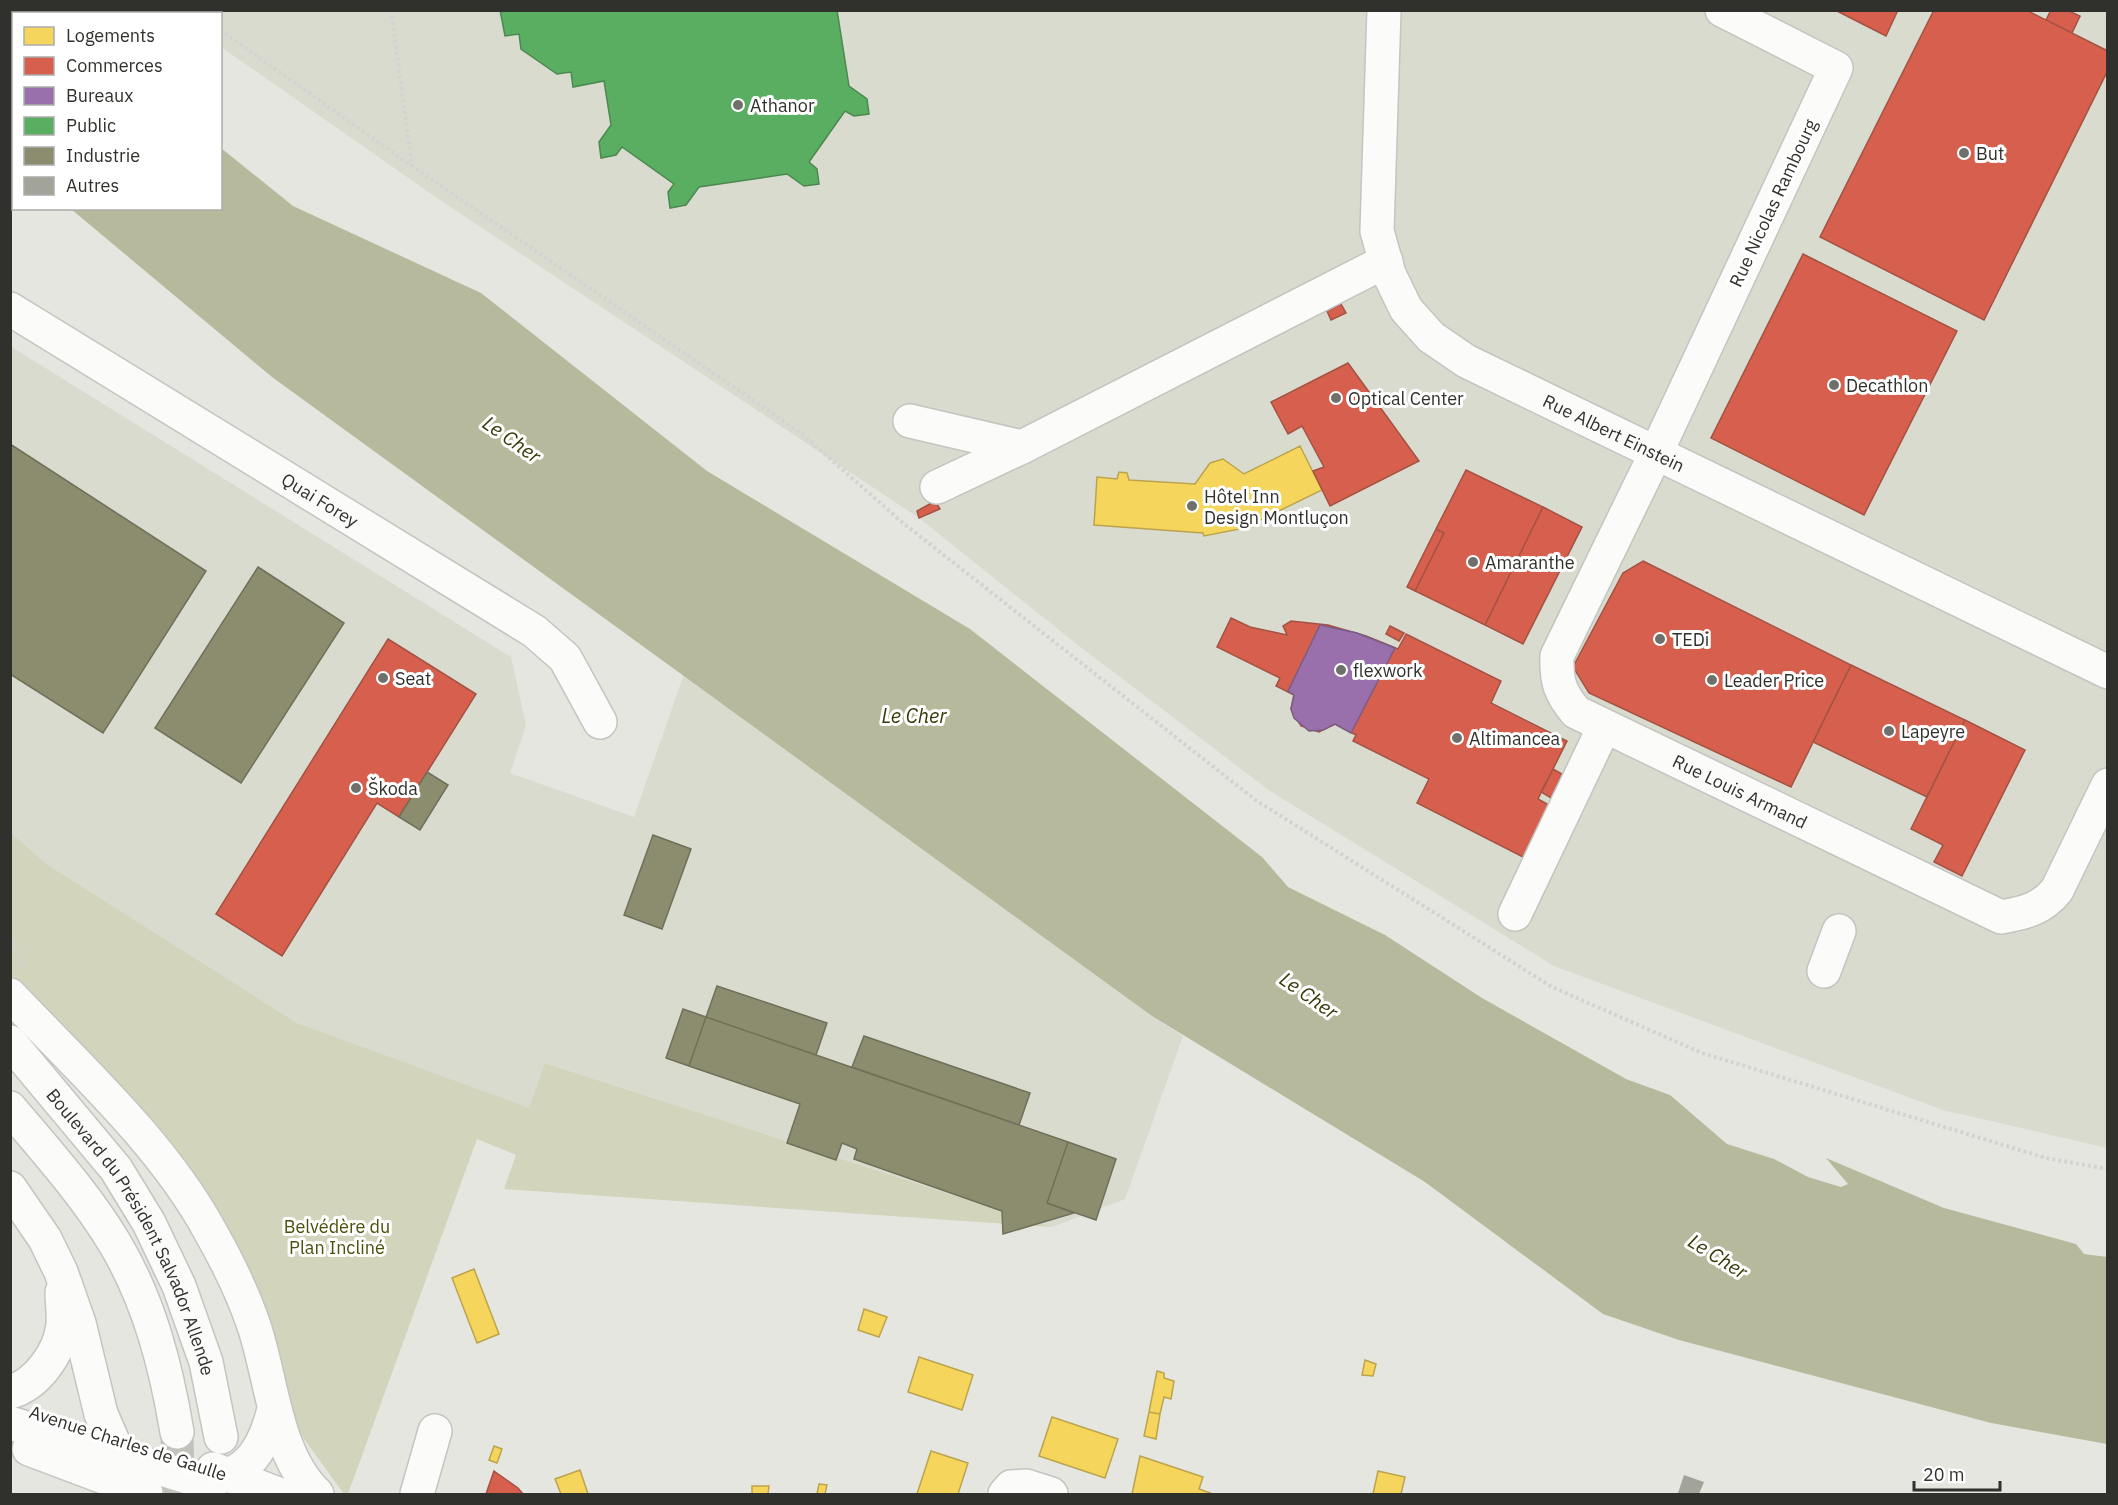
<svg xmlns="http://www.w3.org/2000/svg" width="2118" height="1505" font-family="'IBM Plex Sans',sans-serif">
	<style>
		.built { fill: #d9dbcf }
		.green { fill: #d2d4bb }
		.water { fill: #b6b99b }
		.homes { fill: #f6d55c; stroke: #bba44e; stroke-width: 1.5 }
		.shops { fill: #d6604d; stroke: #a45243; stroke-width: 1.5 }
		.offices { fill: #9970ab; stroke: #7a5d85; stroke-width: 1.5 }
		.public { fill: #5aae61; stroke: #4d8851; stroke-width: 1.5 }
		.industry { fill: #8c8c6e; stroke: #70705a; stroke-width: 1.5 }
		.building { fill: #a2a399 }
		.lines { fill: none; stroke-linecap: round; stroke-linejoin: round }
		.major-tunnel { stroke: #c1c2bc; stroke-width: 33; stroke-dasharray: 33 16; stroke-linecap: butt }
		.minor-casing { stroke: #c4c4c0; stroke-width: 36 }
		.major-casing { stroke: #c4c4c0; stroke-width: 36 }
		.path { stroke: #d3d3d2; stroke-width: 4; stroke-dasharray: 3 3; stroke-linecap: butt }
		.minor { stroke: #fbfbfa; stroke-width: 33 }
		.major { stroke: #fbfbfa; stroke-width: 33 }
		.poi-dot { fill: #6f706b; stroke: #fff; stroke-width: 2 }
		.labels { text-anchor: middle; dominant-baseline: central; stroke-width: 6; stroke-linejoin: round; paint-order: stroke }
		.poi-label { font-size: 18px; fill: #30302c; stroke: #fff; text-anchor: start }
		.street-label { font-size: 18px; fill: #30302c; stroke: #fff }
		.park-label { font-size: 18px; fill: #4d500b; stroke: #fff }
		.water-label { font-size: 20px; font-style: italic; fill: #373906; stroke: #fff }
	</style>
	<rect width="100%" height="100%" fill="#e5e6e0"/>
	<!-- built -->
	<path class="built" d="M 167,11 L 2107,11 L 2107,1148 L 1943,1110 L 1554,966 L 1270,791 L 1074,642 L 919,518 L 437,198 L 221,47 L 220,14 L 172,13 Z
		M 10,346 L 511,657 L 526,725 L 510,773 L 634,817 L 684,674 L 1152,1016 L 1183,1036 L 1125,1199 L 1052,1227 L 546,1063 L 529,1109 L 297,1023 L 45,864 L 11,833 Z"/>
	<!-- green -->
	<path class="green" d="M 11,833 L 46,864 L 297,1023 L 529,1108 L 545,1063 L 1052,1227 L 504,1189 L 516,1155 L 477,1139 L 348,1494 L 344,1494 L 294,1425 L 273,1334 L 36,1004 L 11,977 Z"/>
	<!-- water -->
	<path class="water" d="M 10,11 L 49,11 L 52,13 L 14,14 L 13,161 L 10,158 Z
		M 221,148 L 293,206 L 481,293 L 707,471 L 970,629 L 1262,857 L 1288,887 L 1385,935 L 1482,998 L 1626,1079 L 1670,1095 L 1727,1144 L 1774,1159 L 1808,1177 L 1841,1187 L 1848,1184 L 1826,1158 L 1944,1208 L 2076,1244 L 2084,1254 L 2107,1257 L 2107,1444 L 1991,1423 L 1679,1340 L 1603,1314 L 1425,1182 L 1152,1016 L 272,377 L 71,209 L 220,208 Z"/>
	<!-- homes -->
	<path class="homes" d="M 1300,446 L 1322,490 L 1254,523 L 1255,526 L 1204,536 L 1203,533 L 1094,525 L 1097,477 L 1117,479 L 1119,472 L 1127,473 L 1129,480 L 1195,484 L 1210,463 L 1223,459 L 1244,474 Z
		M 474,1269 L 499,1334 L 477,1343 L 452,1278 Z
		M 864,1309 L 887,1317 L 879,1337 L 858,1330 Z
		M 919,1357 L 973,1375 L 962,1410 L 908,1392 Z
		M 1365,1360 L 1376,1364 L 1373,1376 L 1362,1375 Z
		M 1157,1371 L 1164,1373 L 1164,1378 L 1174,1381 L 1171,1399 L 1164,1397 L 1160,1414 L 1149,1412 Z
		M 1149,1412 L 1160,1414 L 1156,1439 L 1144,1436 Z
		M 1052,1417 L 1118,1439 L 1105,1478 L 1039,1456 Z
		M 494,1446 L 502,1449 L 497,1463 L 489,1460 Z
		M 931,1451 L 968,1463 L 958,1494 L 917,1494 Z
		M 1140,1456 L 1203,1477 L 1199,1489 L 1213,1494 L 1132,1494 Z
		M 580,1470 L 588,1494 L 561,1494 L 555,1479 Z
		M 1378,1471 L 1405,1477 L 1401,1494 L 1373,1494 Z
		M 819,1484 L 827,1485 L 825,1494 L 817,1494 Z
		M 752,1486 L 769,1486 L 768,1494 L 752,1494 Z"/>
	<!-- shops -->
	<path class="shops" d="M 1835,10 L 1898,10 L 1886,36 Z
		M 1934,10 L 2026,10 L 2108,51 L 2108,70 L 1984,320 L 1820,237 Z
		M 2051,10 L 2067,10 L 2080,16 L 2072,33 L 2046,20 Z
		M 1803,254 L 1957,331 L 1864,515 L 1711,438 Z
		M 1341,304 L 1346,313 L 1331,320 L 1327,311 Z
		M 1348,363 L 1419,461 L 1330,506 L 1313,471 L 1324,467 L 1302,426 L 1288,434 L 1271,402 Z
		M 1466,470 L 1543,507 L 1485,625 L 1415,591 L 1444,533 L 1436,529 Z
		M 935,501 L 940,509 L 919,518 L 917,511 Z
		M 1543,507 L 1582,527 L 1523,644 L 1485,625 Z
		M 1436,529 L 1444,533 L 1415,591 L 1407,587 Z
		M 1643,561 L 1851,665 L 1791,787 L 1589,693 L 1573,667 L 1623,573 Z
		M 1231,618 L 1250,627 L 1287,635 L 1283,626 L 1291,621 L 1328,625 L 1366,636 L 1398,649 L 1406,634 L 1501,681 L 1491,703 L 1567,741 L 1538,799 L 1549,805 L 1523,857 L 1417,803 L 1429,779 L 1353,741 L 1356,735 L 1335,724 L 1319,732 L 1301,726 L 1291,709 L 1294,695 L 1276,686 L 1280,678 L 1217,647 Z
		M 1390,626 L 1404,633 L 1399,641 L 1386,634 Z
		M 388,639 L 476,694 L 399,817 L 377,803 L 282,956 L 216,914 Z
		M 1851,665 L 1965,720 L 1927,797 L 1813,742 Z
		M 1965,720 L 2025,750 L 1962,876 L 1934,862 L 1943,845 L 1911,829 Z
		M 1553,769 L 1562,774 L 1551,798 L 1541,792 Z
		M 494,1471 L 518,1488 L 523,1494 L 486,1494 Z"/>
	<!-- offices -->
	<path class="offices" d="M 1320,625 L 1357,633 L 1395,648 L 1351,733 L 1335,724 L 1323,730 L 1309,731 L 1294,718 L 1291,709 L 1294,695 L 1288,691 Z"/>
	<!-- public -->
	<path class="public" d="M 500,10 L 837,10 L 849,86 L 867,99 L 869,114 L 854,116 L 845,111 L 809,162 L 817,169 L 819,184 L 804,186 L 787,174 L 699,187 L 686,205 L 670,208 L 668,192 L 674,184 L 622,147 L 616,155 L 601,158 L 599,142 L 611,125 L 604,81 L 573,87 L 571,72 L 557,74 L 521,49 L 519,34 L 505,36 Z"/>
	<!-- industry -->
	<path class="industry" d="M 10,444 L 206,571 L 103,733 L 10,674 Z
		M 258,567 L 344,623 L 241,783 L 155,728 Z
		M 427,772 L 448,785 L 420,830 L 399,817 Z
		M 653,835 L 691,849 L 662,929 L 624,915 Z
		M 717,986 L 827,1023 L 816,1055 L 706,1017 Z
		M 683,1009 L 706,1017 L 689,1066 L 666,1058 Z
		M 706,1017 L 1068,1142 L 1047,1203 L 1074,1213 L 1003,1234 L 1002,1211 L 854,1159 L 857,1149 L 842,1143 L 836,1160 L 787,1143 L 800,1104 L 689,1066 Z
		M 864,1036 L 1030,1093 L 1019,1125 L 852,1067 Z
		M 1068,1142 L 1116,1159 L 1096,1220 L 1047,1203 Z"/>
	<!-- building -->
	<path class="building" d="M 1684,1475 L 1704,1482 L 1699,1494 L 1678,1493 Z"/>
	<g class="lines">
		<!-- major-tunnel -->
		<path class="major-tunnel" d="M 177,1432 L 178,1494"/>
		<defs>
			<g id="minor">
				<path id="s1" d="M 1384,10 L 1377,231 L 1389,274 L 1406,309 L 1431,337 L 1466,361 L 2108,672"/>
				<path id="s2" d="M 1722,10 L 1836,68 L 1656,453 L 1557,656 C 1556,681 1560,693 1576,712 L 2001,917 C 2024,913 2042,909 2057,890 L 2108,785"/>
				<path id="s3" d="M 10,309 L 534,631 L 565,658 L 600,722"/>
				<path d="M 910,421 L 1022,447"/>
				<path d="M 937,487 L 1022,447 L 1386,261"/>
				<path d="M 1515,914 L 1604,727"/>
				<path d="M 1824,971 L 1839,931"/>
				<path d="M 417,1494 L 435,1431"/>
				<path d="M 1005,1494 L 1011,1487 L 1026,1486 L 1051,1494"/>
			</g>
			<g id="major">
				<path d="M 10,995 C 79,1068 162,1143 210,1231 C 227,1261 243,1293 254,1326 C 272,1379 275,1454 317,1494"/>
				<path id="s4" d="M 10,1042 L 116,1169 L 149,1223 L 179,1286 L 206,1362 L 221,1437"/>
				<path d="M 10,1108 C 47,1152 85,1194 114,1242 C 149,1300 166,1366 177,1432"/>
				<path d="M 10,1188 L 45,1239 L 61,1272 L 79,1323 L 101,1414 L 136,1494"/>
				<path d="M 10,1392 C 37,1385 60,1352 63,1325 C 64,1315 62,1303 62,1292"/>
				<path d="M 10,1423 L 194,1479 C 244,1482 263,1453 274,1409"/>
				<path d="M 29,1449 L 146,1493"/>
				<path d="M 213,1469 L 278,1494"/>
			</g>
		</defs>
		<!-- minor casing -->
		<use href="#minor" class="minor-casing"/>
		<!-- major casing -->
		<use href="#major" class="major-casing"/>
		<!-- path -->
		<path class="path" d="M 194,10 L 198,14
			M 391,10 L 412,166
			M 220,30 L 412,166 L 802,434 L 903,523 L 1257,801 L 1552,987 L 1702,1053 L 2046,1158 L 2108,1169
			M 10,937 L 24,967"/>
		<!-- minor -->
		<use href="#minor" class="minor"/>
		<!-- major -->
		<use href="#major" class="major"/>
	</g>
	<!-- markers -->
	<g class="poi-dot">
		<circle cx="738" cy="105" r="6"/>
		<circle cx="1964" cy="153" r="6"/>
		<circle cx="1834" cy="385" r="6"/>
		<circle cx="1336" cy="398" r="6"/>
		<circle cx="1192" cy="506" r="6"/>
		<circle cx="1473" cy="562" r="6"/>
		<circle cx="1660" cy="639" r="6"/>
		<circle cx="1341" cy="670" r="6"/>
		<circle cx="383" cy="678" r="6"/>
		<circle cx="1712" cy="680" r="6"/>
		<circle cx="1889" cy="731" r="6"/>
		<circle cx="1457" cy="738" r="6"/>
		<circle cx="356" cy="788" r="6"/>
	</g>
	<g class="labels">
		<!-- poi labels -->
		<g class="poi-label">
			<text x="750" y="105">Athanor</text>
			<text x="1976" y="153">But</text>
			<text x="1846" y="385">Decathlon</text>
			<text x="1348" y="398">Optical Center</text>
			<text x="1204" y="496">Hôtel Inn<tspan x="1204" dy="21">Design Montluçon</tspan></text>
			<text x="1485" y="562">Amaranthe</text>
			<text x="1672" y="639">TEDi</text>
			<text x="1353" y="670">flexwork</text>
			<text x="395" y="678">Seat</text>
			<text x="1724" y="680">Leader Price</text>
			<text x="1901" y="731">Lapeyre</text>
			<text x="1469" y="738">Altimancea</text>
			<text x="368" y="788">Škoda</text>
		</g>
		<!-- street labels -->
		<g class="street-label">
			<text transform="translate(1773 203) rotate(-65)">Rue Nicolas Rambourg</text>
			<text stroke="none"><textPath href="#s1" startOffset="549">Rue Albert Einstein</textPath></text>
			<text stroke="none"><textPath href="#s3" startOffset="364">Quai Forey</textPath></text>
			<text stroke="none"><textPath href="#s2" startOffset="1022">Rue Louis Armand</textPath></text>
			<text stroke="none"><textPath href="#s4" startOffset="228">Boulevard du Président Salvador Allende</textPath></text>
			<text transform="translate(128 1443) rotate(18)">Avenue Charles de Gaulle</text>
		</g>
		<!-- park labels -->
		<g class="park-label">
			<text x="337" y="1226">Belvédère du<tspan x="337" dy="21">Plan Incliné</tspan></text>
		</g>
		<!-- water labels -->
		<g class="water-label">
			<text transform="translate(512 439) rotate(35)">Le Cher</text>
			<text x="914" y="715">Le Cher</text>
			<text transform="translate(1309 995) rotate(35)">Le Cher</text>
			<text transform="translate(1718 1256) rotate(32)">Le Cher</text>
		</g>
	</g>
	<!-- border -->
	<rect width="2118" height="1505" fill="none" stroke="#30302c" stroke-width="24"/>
	<!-- legend -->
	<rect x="12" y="12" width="210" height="198" fill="#ffffff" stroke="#acacab" stroke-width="1.5"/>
	<rect x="24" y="27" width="30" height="18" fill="#f6d55c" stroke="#acacab" stroke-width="1.5"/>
	<text x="66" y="42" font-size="18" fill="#30302c">Logements</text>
	<rect x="24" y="57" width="30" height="18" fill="#d6604d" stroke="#acacab" stroke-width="1.5"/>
	<text x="66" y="72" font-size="18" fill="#30302c">Commerces</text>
	<rect x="24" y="87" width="30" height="18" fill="#9970ab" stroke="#acacab" stroke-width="1.5"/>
	<text x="66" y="102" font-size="18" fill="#30302c">Bureaux</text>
	<rect x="24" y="117" width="30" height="18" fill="#5aae61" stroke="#acacab" stroke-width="1.5"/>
	<text x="66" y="132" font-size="18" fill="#30302c">Public</text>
	<rect x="24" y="147" width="30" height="18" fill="#8c8c6e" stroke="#acacab" stroke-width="1.5"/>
	<text x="66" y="162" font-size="18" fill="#30302c">Industrie</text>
	<rect x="24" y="177" width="30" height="18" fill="#a2a399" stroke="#acacab" stroke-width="1.5"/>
	<text x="66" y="192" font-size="18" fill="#30302c">Autres</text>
	<!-- scale -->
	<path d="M1914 1481v9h86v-9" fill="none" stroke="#30302c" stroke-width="3"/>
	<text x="1923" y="1481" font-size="18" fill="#30302c" stroke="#ffffff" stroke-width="4.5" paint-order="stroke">20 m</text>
</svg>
